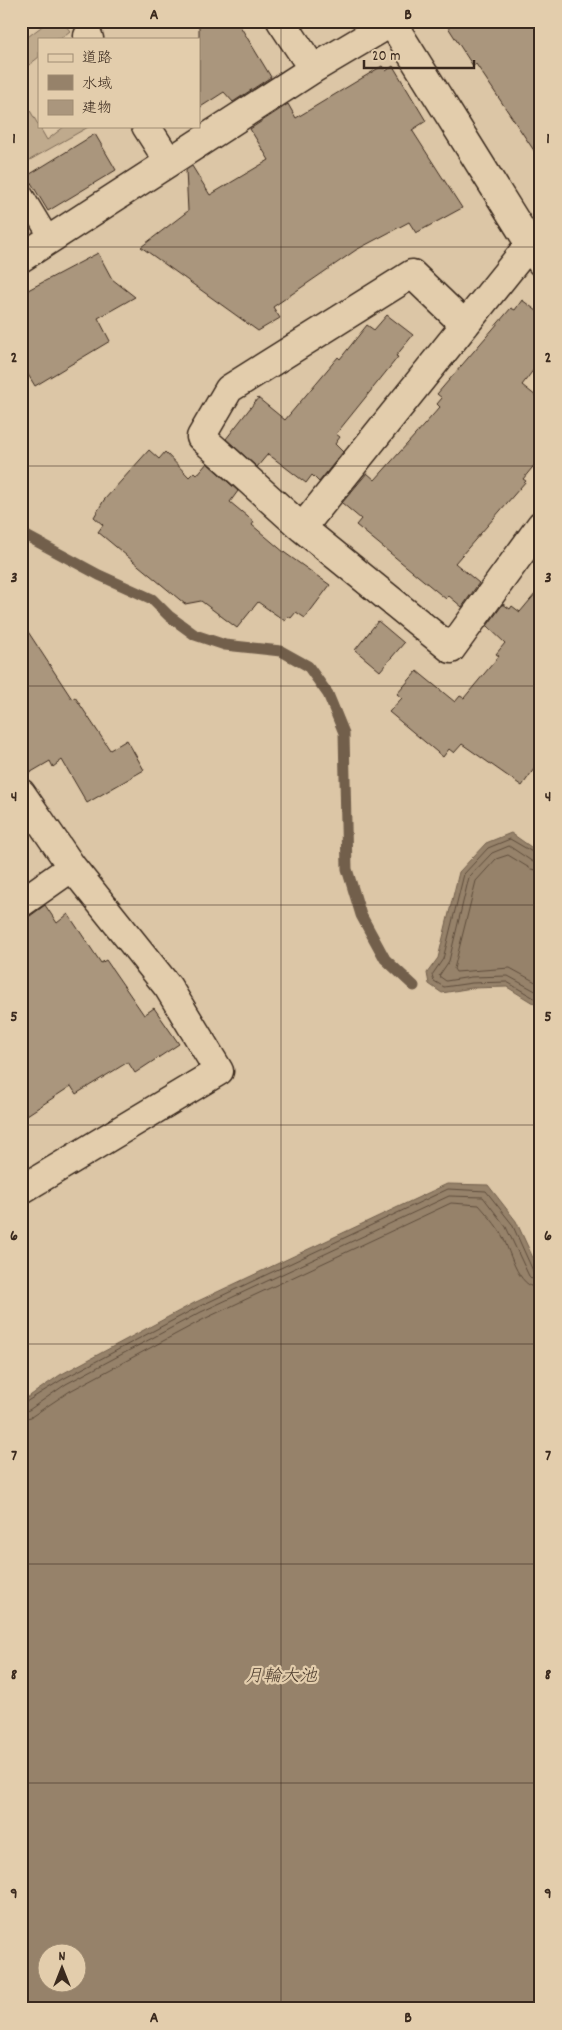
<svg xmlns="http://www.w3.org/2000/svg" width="562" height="2030" font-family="Dekko,'Klee One',sans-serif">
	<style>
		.green { fill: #bfaa8d; stroke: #7d6a56 }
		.water { fill: #96826a; stroke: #725f4c; fill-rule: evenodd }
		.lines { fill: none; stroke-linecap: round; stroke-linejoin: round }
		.shore { stroke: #5f4d3c; stroke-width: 1 }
		.stream { stroke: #725f4c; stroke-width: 11 }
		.building { fill: #aa967d; stroke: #3b2a1e }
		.lane-casing { stroke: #3b2a1e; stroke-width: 22 }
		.street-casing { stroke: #3b2a1e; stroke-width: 31 }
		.lane { stroke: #e3cdac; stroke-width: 19 }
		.street { stroke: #e3cdac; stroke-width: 28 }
		.grid { fill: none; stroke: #3b2a1e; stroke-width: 1; stroke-opacity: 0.55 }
		.labels { text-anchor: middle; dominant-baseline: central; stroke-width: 4.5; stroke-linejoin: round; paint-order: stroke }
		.water-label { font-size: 18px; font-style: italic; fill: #4d3c2d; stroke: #e3cdac }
		.neatline { fill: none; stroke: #3b2a1e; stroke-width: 2 }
		.grid-label { font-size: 16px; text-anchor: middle; font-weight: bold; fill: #3b2a1e }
	</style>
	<rect width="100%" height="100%" fill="#dcc6a6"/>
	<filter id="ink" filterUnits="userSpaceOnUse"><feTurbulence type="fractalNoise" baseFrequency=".02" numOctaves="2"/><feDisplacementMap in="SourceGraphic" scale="10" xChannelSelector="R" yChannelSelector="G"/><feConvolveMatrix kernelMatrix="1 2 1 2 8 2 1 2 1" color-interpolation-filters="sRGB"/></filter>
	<g filter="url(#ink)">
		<!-- green -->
		<path class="green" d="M 49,21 L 62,21 L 70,31 L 60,39 L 39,39 L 39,57 L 21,71 L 21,42 Z
			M 21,95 L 47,140 L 65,126 L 90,126 L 21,165 Z"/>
		<!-- water -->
		<path class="water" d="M 511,833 L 541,854 L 541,1008 L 507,987 L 472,988 L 442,993 L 429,984 L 427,973 L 438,958 L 459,872 L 486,843 Z
			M 447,1184 L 488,1185 L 516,1221 L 541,1275 L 541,2009 L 21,2009 L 21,1402 L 60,1375 L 196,1302 ZM 48,1952 L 78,1952 L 78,1982 L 48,1982 Z"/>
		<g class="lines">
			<!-- shore -->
			<path class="shore" d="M 541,857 L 510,839 L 488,848 L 464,874 L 443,959 L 432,975 L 434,981 L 444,987 L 472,983 L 507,982 L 541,1002
				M 541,864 L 533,862 L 509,846 L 492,853 L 469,877 L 449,961 L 439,976 L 446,981 L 471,977 L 508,976 L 541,994
				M 541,871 L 531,869 L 508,855 L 496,859 L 476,881 L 454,969 L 456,972 L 510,968 L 541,985
				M 21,1405 L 63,1379 L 198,1307 L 448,1189 L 486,1191 L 512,1224 L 534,1273 L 541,1275
				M 21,1412 L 29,1410 L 66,1384 L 201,1312 L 449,1196 L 483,1197 L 506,1227 L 529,1276 L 534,1281 L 541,1282
				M 21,1419 L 31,1417 L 70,1391 L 204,1319 L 451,1203 L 479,1205 C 486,1213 493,1221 499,1230 C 511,1248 515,1288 541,1289"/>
			<!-- stream -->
			<path class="stream" d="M 21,533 L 99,575 L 152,599 L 169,616 L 195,635 L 225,645 L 281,651 L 308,666 L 328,694 L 344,733 L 347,869 L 361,915 L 385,959 L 414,986"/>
		</g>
		<!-- building -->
		<path class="building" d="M 199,21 L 237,21 L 271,77 L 233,102 L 224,92 L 199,108 Z
			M 444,21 L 541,21 L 541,161 L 476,64 L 473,66 Z
			M 382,66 L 386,71 L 393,66 L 426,121 L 412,130 L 462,208 L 416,233 L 409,222 L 356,250 L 273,307 L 280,318 L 258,331 L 141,247 L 188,211 L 186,170 L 192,166 L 210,195 L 269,160 L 250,129 L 288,104 L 296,118 Z
			M 95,134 L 116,170 L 48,211 L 27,176 Z
			M 98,253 L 112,279 L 135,297 L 98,318 L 110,341 L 35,386 L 21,363 L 21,305 L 25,305 L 28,290 Z
			M 522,300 L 541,314 L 541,360 L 522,385 L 541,400 L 541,457 L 523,479 L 526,481 L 455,563 L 479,583 L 462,607 L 449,596 L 446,599 L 356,525 L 361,519 L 342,503 L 367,473 L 375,480 L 440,407 L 437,404 L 442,398 L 437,394 L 511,308 L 515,310 Z
			M 387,315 L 413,335 L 396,356 L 398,357 L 336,434 L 340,437 L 335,444 L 343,452 L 319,482 L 312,475 L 306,483 L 268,454 L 257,467 L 226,439 L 258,398 L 285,420 L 338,357 L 340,359 L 367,325 L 374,330 Z
			M 149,450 L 159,459 L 165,452 L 189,477 L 194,472 L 197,475 L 207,463 L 238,491 L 230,502 L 254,522 L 252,525 L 285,553 L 330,585 L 305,618 L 296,612 L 291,618 L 288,616 L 285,621 L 258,602 L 237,628 L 201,601 L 185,604 L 98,532 L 103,525 L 94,517 L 104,500 Z
			M 541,587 L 541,759 L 522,786 L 462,744 L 454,753 L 449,749 L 443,757 L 389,712 L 402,698 L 397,694 L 417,671 L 455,702 L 460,696 L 464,698 L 499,656 L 496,654 L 505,643 L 487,626 L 503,604 L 510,609 L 512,606 L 520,612 Z
			M 21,621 L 72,699 L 75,697 L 110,750 L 127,740 L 144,770 L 87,803 L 62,760 L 53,767 L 50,761 L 21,778 Z
			M 378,621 L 404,643 L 380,671 L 355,650 Z
			M 45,905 L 57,923 L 68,914 L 101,963 L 106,960 L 144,1015 L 154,1008 L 179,1044 L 135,1073 L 128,1062 L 76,1094 L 71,1086 L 21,1119 L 21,918 L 30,916 Z"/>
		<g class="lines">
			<defs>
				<path id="lane" d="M 21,191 L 50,239"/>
				<path id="street" d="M 281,21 L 313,69
					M 392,23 L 541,262
					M 88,36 L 89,39
					M 146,126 L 169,162
					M 21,258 L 313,69 L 394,21
					M 465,325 L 412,274 L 229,389 L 201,437 L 302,528 L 529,245
					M 302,528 L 451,649 L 541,525
					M 21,793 L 72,867 L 168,987 L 219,1071 L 21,1190
					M 21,903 L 72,867"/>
			</defs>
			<!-- lane casing -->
			<use href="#lane" class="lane-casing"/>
			<!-- street casing -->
			<use href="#street" class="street-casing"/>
			<!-- lane -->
			<use href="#lane" class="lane"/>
			<!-- street -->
			<use href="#street" class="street"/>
		</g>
	</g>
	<!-- grid -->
	<path class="grid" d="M 281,21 L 281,2009M 21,247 L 541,247M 21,466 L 541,466M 21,686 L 541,686M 21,905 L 541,905M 21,1125 L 541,1125M 21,1344 L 541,1344M 21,1564 L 541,1564M 21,1783 L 541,1783"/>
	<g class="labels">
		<!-- water labels -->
		<g class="water-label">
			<text x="281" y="1677">月輪大池</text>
		</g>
	</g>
	<!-- margin -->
	<rect width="562" height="2030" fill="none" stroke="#e3cdac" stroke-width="55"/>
	<!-- legend -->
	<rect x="38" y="38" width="162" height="90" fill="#e3cdac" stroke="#a08c73"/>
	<rect x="48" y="54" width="25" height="8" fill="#e3cdac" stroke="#a08c73"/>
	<text x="82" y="62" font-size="15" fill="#3b2a1e">道路</text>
	<rect x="48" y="75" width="25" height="15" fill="#96826a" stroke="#a08c73"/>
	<text x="82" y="88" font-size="15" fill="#3b2a1e">水域</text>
	<rect x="48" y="100" width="25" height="15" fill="#aa967d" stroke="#a08c73"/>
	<text x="82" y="112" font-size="15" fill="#3b2a1e">建物</text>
	<!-- north arrow -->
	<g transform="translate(62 1968)"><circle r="24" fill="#e3cdac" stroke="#a08c73"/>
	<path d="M0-4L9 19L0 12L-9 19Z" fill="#3b2a1e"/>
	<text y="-8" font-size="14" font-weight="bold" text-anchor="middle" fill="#3b2a1e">N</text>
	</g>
	<!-- scale -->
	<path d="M364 60v8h110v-8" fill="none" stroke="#3b2a1e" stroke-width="2.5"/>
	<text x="372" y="60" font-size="15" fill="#3b2a1e" stroke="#e3cdac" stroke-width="4" paint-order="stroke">20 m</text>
	<rect x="28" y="28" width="506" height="1974" class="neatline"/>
	<g class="grid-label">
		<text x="154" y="19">A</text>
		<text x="408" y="19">B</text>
		<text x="14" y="143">1</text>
		<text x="548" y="143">1</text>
		<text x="14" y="362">2</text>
		<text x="548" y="362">2</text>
		<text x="14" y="582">3</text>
		<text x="548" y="582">3</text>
		<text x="14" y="801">4</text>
		<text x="548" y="801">4</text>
		<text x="14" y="1021">5</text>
		<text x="548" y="1021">5</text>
		<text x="14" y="1240">6</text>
		<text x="548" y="1240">6</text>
		<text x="14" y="1460">7</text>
		<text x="548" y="1460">7</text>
		<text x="14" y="1679">8</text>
		<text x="548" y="1679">8</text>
		<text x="14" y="1898">9</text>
		<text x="548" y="1898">9</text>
		<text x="154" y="2022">A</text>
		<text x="408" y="2022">B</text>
	</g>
</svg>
